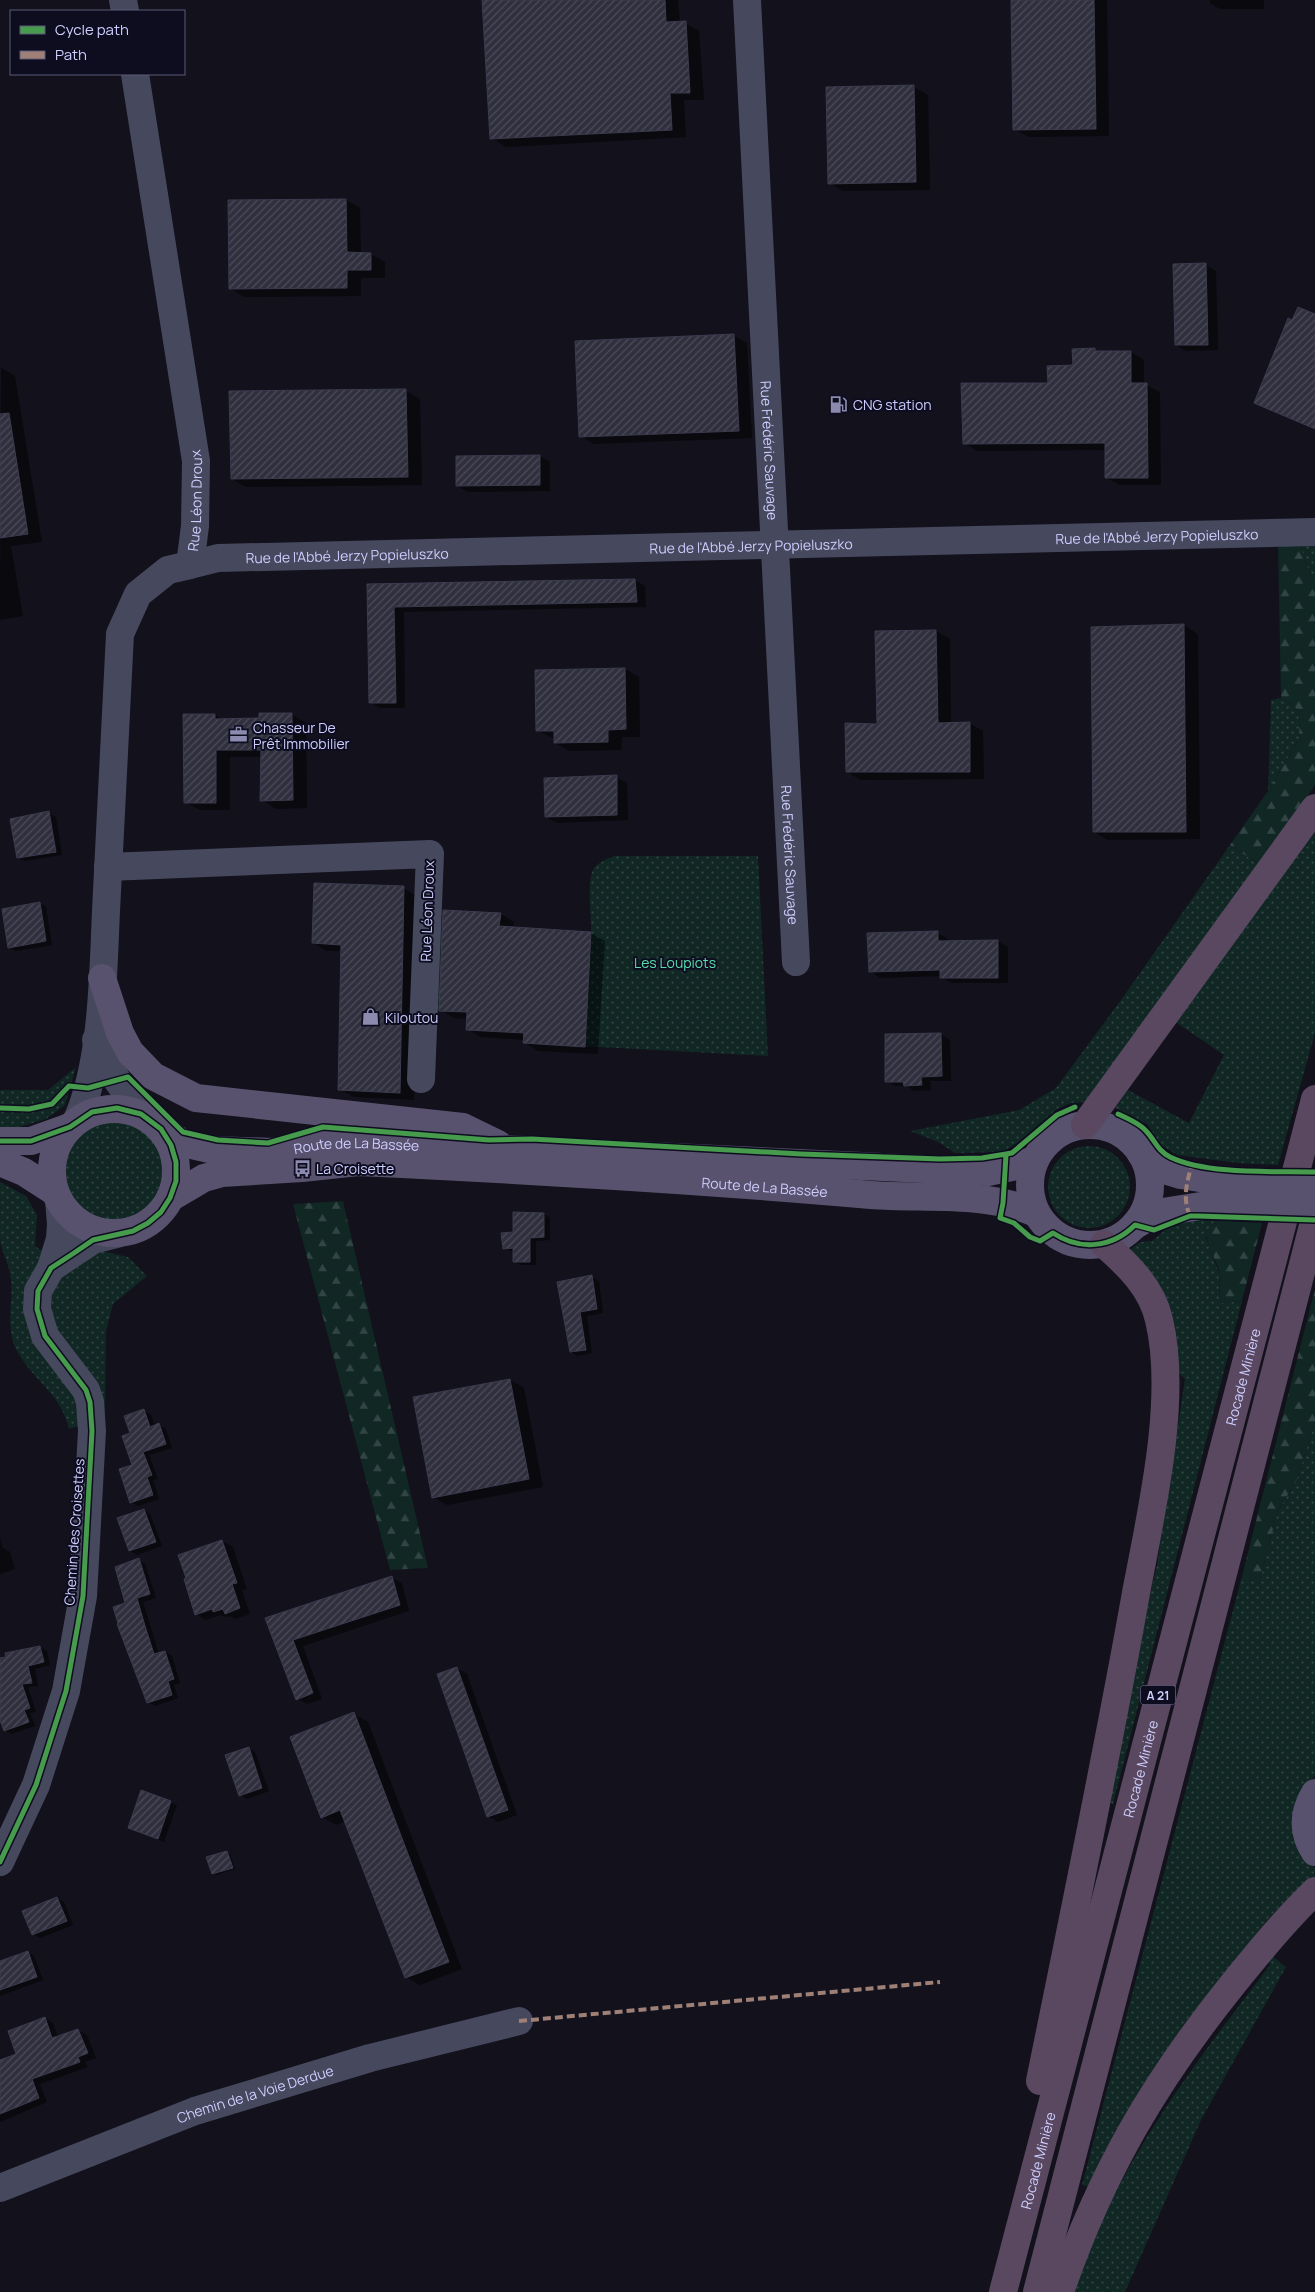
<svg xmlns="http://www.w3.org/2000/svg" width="1315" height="2292" font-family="Manrope,sans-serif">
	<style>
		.grass { fill: url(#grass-dots) }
		.forest { fill: url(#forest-firs) }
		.shadow { fill: #0007 }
		.building { fill: url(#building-hatch); stroke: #3c3b4f }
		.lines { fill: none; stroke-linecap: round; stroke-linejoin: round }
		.minor { stroke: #46485d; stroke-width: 28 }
		.major { stroke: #59526e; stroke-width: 28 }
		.highway { stroke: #594860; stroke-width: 28 }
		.major-bridge { stroke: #59526e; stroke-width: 28 }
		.quiet { stroke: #9e8076; stroke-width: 4; stroke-dasharray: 8 4; stroke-linecap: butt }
		.cycleway-casing { stroke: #0e0d20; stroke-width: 8 }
		.cycleway { stroke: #469c4c; stroke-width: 5 }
		.labels { text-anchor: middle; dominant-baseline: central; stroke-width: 4; stroke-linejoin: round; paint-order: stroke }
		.shield { fill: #0e0d20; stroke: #9493bb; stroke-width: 1 }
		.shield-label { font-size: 12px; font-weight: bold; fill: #cdcdfe }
		.poi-label { font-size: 14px; fill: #cdcdfe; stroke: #0e0d20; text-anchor: start }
		.street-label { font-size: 14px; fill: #cdcdfe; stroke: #0e0d20 }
		.park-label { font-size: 14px; fill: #5addab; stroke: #0e0d20 }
	</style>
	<defs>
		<pattern id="grass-dots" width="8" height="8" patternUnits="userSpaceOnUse" patternTransform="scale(1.25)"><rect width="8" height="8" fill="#102724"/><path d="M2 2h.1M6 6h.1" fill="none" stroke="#324545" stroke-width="1.8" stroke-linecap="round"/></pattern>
		<pattern id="forest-firs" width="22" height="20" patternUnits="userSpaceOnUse" patternTransform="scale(1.25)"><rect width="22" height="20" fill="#102724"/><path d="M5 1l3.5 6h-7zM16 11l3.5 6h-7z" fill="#324545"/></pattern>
		<pattern id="building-hatch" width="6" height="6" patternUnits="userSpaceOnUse" patternTransform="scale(1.25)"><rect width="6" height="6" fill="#302f3e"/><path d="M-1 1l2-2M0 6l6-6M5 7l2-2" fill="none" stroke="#4d4c5b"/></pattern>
	</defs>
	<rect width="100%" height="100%" fill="#12111c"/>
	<!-- grass -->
	<path class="grass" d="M 1300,545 L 1315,545 L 1315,577 L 1310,575 Z
		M 1281,698 L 1300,711 L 1299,739 L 1268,791 L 1271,700 Z
		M 1315,832 L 1315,1033 L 1278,1165 L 1238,1163 L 1177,1155 L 1161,1145 L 1147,1124 L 1115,1108 L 1128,1090 L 1189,1123 L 1224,1055 L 1174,1021 Z
		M 1230,845 L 1260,865 L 1087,1102 L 1071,1103 L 1057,1109 L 1017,1143 L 1002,1152 L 955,1153 L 938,1142 L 910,1131 L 1019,1110 L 1056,1088 L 1121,1000 Z
		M 614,856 L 758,856 L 768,1056 L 523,1043 L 524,1033 L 466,1030 L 467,1012 L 433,1011 L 437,923 L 591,932 C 592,917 586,880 594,868 C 599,862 607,859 614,856 Z
		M 76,1067 L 65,1105 L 46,1119 L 6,1131 L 0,1130 L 0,1090 L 48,1090 Z
		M62 1171a52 52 0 1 1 104 0a52 52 0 1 1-104 0Z
		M1048 1187a41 41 0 1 1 82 0a41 41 0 1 1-82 0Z
		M 0,1182 L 26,1196 L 37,1215 L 35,1246 L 72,1271 L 102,1251 L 128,1257 L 147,1276 L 113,1304 L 106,1331 L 105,1417 L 69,1429 C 60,1392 34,1382 17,1351 C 5,1329 13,1304 11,1280 C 10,1266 2,1253 0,1240 C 0,1221 0,1201 0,1182 Z
		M 1202,1220 L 1218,1221 L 1213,1223 L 1206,1238 L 1220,1275 L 1219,1303 L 1242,1301 L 1113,1804 L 1105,1801 L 1121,1712 L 1157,1565 L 1185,1379 L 1178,1372 L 1124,1254 L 1140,1242 L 1152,1241 L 1166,1229 L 1185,1222 Z
		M 1315,1423 L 1315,1776 L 1310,1781 L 1301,1853 L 1315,1868 L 1315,1881 L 1294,1893 L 1269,1918 L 1195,2012 L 1089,2187 L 1082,2185 L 1242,1576 L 1259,1583 L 1278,1510 L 1296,1482 Z
		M 1267,1952 L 1286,1967 L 1201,2120 L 1125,2292 L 1074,2292 C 1114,2167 1192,2067 1270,1965 Z"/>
	<!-- forest -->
	<path class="forest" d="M 1300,545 L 1310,575 L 1315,577 L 1315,785 L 1260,865 L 1230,845 L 1268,791 L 1299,739 L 1300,711 L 1281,698 L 1278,546 Z
		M 343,1201 L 428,1568 L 390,1570 L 293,1204 Z
		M 1218,1221 L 1262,1223 L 1242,1301 L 1219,1303 C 1219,1294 1221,1284 1220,1275 C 1218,1257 1193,1233 1218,1221 Z
		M 1315,1289 L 1315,1423 L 1296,1482 L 1278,1510 L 1259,1583 L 1242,1576 Z"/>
	<!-- shadow -->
	<path class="shadow" d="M 483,0 L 678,0 L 680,23 L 685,23 L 699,31 L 704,100 L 684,100 L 686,137 L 506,147 L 492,138 Z
		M 1012,0 L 1107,0 L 1109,136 L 1029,137 L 1014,129 Z
		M 1210,0 L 1264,0 L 1264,9 L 1220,9 L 1210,3 Z
		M 914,87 L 928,95 L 930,190 L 843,191 L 829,183 L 827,88 Z
		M 346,200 L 360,208 L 361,254 L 370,254 L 385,262 L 385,278 L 361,278 L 361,296 L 244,297 L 230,288 Z
		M 1206,265 L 1216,271 L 1218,350 L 1186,351 L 1176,345 Z
		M 1315,315 L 1315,430 L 1255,402 L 1293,322 Z
		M 733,335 L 747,343 L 752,438 L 594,444 L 580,436 Z
		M 1074,350 L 1131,352 L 1144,360 L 1144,384 L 1160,392 L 1161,485 L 1120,485 L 1107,478 L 1106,450 L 977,451 L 964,443 L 1074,367 Z
		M 1,368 L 15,376 L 42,542 L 11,546 L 23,616 L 0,620 Z
		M 406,391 L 420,399 L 422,485 L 246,487 L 232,479 Z
		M 540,456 L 550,462 L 550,491 L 468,492 L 457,486 Z
		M 635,580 L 645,586 L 646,607 L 404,612 L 405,708 L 380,708 L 370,702 L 368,585 Z
		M 1184,625 L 1198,634 L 1200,839 L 1108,840 L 1094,832 Z
		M 936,631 L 950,639 L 951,724 L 969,723 L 983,731 L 984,779 L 861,780 L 847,772 L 878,726 Z
		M 625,669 L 639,677 L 640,737 L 622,737 L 621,750 L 569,751 L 555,743 L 555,739 L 538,731 Z
		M 291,714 L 306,723 L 307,808 L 276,809 L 262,800 L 262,757 L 230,757 L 230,810 L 200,810 L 185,802 L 184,715 L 215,715 L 223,720 L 261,720 Z
		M 616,777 L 627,783 L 628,820 L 557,823 L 546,817 Z
		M 49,813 L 56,817 L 62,855 L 25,861 L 18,857 Z
		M 403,888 L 417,896 L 414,1100 L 354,1097 L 339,1089 L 342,951 L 327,951 L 313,943 Z
		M 40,903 L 46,907 L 52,945 L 16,951 L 9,947 Z
		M 501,914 L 514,922 L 513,928 L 591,933 L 605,941 L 598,1054 L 538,1051 L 525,1043 L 525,1040 L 481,1037 L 467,1029 L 468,1019 L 454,1018 L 441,1010 Z
		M 938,933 L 948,939 L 948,942 L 998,941 L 1008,947 L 1008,983 L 951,983 L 941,976 L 880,978 L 870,971 Z
		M 940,1034 L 950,1040 L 951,1081 L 930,1081 L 931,1090 L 914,1091 L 907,1086 L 896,1086 L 887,1081 Z
		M 544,1214 L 550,1218 L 550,1240 L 536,1241 L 536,1265 L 521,1265 L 514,1261 L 514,1252 L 504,1248 Z
		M 592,1277 L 599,1281 L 603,1313 L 587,1316 L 592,1353 L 578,1356 L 571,1352 L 558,1283 Z
		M 510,1380 L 524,1388 L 543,1487 L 447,1505 L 433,1497 Z
		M 144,1411 L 151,1415 L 155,1426 L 159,1425 L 166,1429 L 172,1448 L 149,1455 L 158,1479 L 153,1480 L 159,1499 L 138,1506 L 131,1502 L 134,1466 L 131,1434 Z
		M 144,1510 L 150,1514 L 162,1546 L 137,1555 L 130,1551 Z
		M 0,1538 L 3,1548 L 10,1552 L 15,1569 L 0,1574 Z
		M 222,1541 L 233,1547 L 247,1589 L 242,1590 L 250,1614 L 236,1619 L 230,1616 L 225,1617 L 220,1615 L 206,1620 L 196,1614 Z
		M 139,1560 L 145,1564 L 156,1598 L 143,1602 L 159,1654 L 165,1652 L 172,1656 L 180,1683 L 174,1685 L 178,1698 L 155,1706 L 148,1702 L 126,1603 Z
		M 392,1578 L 402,1583 L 409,1611 L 303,1646 L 322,1699 L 307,1704 L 297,1699 L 266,1619 Z
		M 40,1647 L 47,1651 L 50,1665 L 35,1669 L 38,1686 L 28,1687 L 36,1712 L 30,1713 L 35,1726 L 11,1734 L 5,1730 L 0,1717 L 0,1659 Z
		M 457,1668 L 467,1674 L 517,1815 L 498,1822 L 488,1816 Z
		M 354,1714 L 368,1722 L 462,1969 L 420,1985 L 406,1977 L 346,1821 L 336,1825 L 322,1817 Z
		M 248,1748 L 255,1752 L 269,1791 L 247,1799 L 240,1795 Z
		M 142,1791 L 177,1805 L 164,1842 L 129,1828 Z
		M 227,1852 L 230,1854 L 235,1869 L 216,1875 L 213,1874 Z
		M 57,1898 L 64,1902 L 73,1925 L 40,1938 L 33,1934 Z
		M 28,1952 L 34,1956 L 43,1980 L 0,1996 L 0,1962 Z
		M 45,2018 L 53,2023 L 58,2037 L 78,2030 L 87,2035 L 96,2058 L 85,2062 L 88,2067 L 40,2084 L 47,2102 L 0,2122 L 0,2062 L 18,2055 Z"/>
	<!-- building -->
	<path class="building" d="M 482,0 L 665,0 L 666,22 L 686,21 L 690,93 L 670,93 L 672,130 L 490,139 Z
		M 1011,0 L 1094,0 L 1096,129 L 1013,130 Z
		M 914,85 L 916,182 L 828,184 L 826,87 Z
		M 346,199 L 347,252 L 371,253 L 371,270 L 347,270 L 347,288 L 229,289 L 228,200 Z
		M 1206,263 L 1208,345 L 1175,345 L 1173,264 Z
		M 1298,307 L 1315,314 L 1315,429 L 1254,403 L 1288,318 L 1292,320 Z
		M 734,334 L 739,431 L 579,437 L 575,341 Z
		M 1095,348 L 1095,351 L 1131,351 L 1131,383 L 1147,383 L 1148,478 L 1105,478 L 1105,443 L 963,444 L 961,383 L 1048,383 L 1047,366 L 1073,365 L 1072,349 Z
		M 406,389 L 408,477 L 231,479 L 229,391 Z
		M 9,413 L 28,534 L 0,538 L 0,414 Z
		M 540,455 L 540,485 L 456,486 L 456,456 Z
		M 635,579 L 637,602 L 394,607 L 396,703 L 369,703 L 367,584 Z
		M 1184,624 L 1186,832 L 1093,832 L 1091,627 Z
		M 936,630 L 938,723 L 970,722 L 970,772 L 846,772 L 845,723 L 877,724 L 875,631 Z
		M 625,668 L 626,729 L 608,730 L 608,742 L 554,743 L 554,731 L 536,731 L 535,670 Z
		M 259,713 L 292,713 L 293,800 L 260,801 L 261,750 L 216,750 L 216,803 L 184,803 L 183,714 L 215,714 L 215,719 L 259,718 Z
		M 617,775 L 617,815 L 545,817 L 544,778 Z
		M 49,811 L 56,852 L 17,858 L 10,819 Z
		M 314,883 L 404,886 L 400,1093 L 338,1090 L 341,945 L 312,943 Z
		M 40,902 L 46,941 L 8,948 L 2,909 Z
		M 443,910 L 501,913 L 499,926 L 591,932 L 585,1047 L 523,1043 L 524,1033 L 466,1030 L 467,1012 L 439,1011 Z
		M 938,931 L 938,941 L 998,940 L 998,978 L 940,978 L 940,970 L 869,972 L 867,933 Z
		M 941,1033 L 942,1076 L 921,1077 L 922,1085 L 904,1086 L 903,1082 L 885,1082 L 885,1034 Z
		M 513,1212 L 544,1213 L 544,1237 L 530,1238 L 530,1262 L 513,1262 L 513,1248 L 503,1249 L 501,1233 L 513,1232 Z
		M 592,1275 L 597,1309 L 580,1312 L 586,1350 L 570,1352 L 557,1282 Z
		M 510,1379 L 529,1479 L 432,1498 L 413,1397 Z
		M 144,1409 L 150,1427 L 159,1423 L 166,1444 L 143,1452 L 152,1475 L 147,1477 L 153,1495 L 130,1503 L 119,1469 L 132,1465 L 122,1436 L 130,1433 L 124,1416 Z
		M 144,1509 L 156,1542 L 129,1551 L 117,1518 Z
		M 222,1540 L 237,1583 L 232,1584 L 240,1608 L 225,1614 L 223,1609 L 213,1612 L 212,1609 L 195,1615 L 184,1579 L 186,1578 L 178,1555 Z
		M 139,1558 L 150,1594 L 137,1598 L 145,1626 L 154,1654 L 165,1651 L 174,1679 L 168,1681 L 172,1695 L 147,1703 L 117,1624 L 118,1623 L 113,1607 L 125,1603 L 115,1567 Z
		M 392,1576 L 400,1605 L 293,1640 L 313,1693 L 296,1700 L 265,1618 Z
		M 40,1646 L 44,1662 L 28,1666 L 32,1683 L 22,1684 L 30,1708 L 24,1710 L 29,1722 L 4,1731 L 0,1720 L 0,1658 L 6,1657 L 5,1653 Z
		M 457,1667 L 508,1810 L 487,1817 L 437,1674 Z
		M 354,1712 L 449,1962 L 405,1978 L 340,1810 L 321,1818 L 290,1737 Z
		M 249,1747 L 262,1788 L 239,1796 L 225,1755 Z
		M 141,1790 L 171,1801 L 158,1839 L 128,1828 Z
		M 227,1851 L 233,1868 L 212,1874 L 206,1857 Z
		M 57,1897 L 67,1921 L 32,1935 L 22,1911 Z
		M 28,1951 L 37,1977 L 0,1990 L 0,1961 Z
		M 45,2017 L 52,2038 L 78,2029 L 88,2053 L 78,2057 L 80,2062 L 32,2079 L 39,2098 L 0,2114 L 0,2060 L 16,2054 L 8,2031 Z"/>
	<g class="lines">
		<!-- minor -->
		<g class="minor">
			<path d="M 123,0 L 125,11"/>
			<path id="s1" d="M 747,0 L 796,962"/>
			<path id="s2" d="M 190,565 L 218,558 L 1315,532"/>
			<path d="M 108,867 L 430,854 L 421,1079"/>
			<path d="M 96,1040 L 117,1080 L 141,1114"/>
			<path id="s3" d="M 77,1120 C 103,1061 103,975 106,911 C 111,819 116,727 120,634 L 138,594 L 168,570 L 190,565 L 195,526 L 196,461 L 135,74"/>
			<path d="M 51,1268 L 93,1240 L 117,1234"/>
			<path d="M 0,1862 L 36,1785 L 66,1691 L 83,1596 L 92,1431 L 90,1402 L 86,1390 L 45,1336 L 37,1309 L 38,1291 L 51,1268 L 60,1239 L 61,1224 L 59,1200"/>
			<path id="s4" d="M 0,2188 L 195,2111 L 370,2058 L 519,2021"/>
		</g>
		<!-- major -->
		<g class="major">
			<path d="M 102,978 L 120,1033 L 130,1052 L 153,1076 L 196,1098 L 463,1127 L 498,1144"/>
			<circle cx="114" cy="1171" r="62"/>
			<circle cx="1090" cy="1185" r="60"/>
			<path id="s5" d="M 161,1129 L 183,1143 L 214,1150 L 274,1152 L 322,1143 L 359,1142 L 988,1172 L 1021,1165 L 1035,1159"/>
			<path d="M 0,1141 L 31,1141 L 70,1127"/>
			<path d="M 1141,1154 L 1158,1168 L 1181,1175 L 1224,1182"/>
			<path d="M 0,1162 L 24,1172 L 55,1192"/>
			<path id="s6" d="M 170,1198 L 204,1178 L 222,1173 L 302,1168 L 358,1162 C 529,1170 700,1180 871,1195 C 926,1199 984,1191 1036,1213"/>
			<path d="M 1135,1225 L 1156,1213 L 1220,1203"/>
			<path d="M 1315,1793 C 1303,1813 1302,1832 1315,1852"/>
		</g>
		<!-- highway -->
		<g class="highway">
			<path d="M 1085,1125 L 1315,808"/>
			<path d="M 1040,2081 C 1073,1918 1107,1756 1136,1593 C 1151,1513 1178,1399 1159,1320 C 1152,1288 1128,1265 1104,1244"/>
			<path id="s7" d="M 1003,2292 L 1315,1099"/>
			<path d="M 1037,2292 L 1315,1218"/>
			<path d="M 1060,2292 C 1101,2173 1154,2082 1233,1984 C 1259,1952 1285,1920 1315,1891"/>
		</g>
		<!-- major-bridge -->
		<path class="major-bridge" d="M 1224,1182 L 1315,1186
			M 1220,1203 L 1315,1206"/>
		<!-- quiet -->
		<path class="quiet" d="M 1189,1163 L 1192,1164 C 1187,1182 1182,1198 1190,1216
			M 519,2021 L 940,1982"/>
		<defs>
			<path id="cycleway" d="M 0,1108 L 29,1109 L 52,1104 L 69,1086 L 88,1088 L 128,1077 L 183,1132 L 218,1140 L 268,1143 L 323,1127 L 489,1140 L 532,1139 L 801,1154 L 940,1159 L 982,1158 L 1012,1153 L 1057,1115 L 1075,1107
				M 1118,1114 C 1127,1118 1141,1124 1147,1132 C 1155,1141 1158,1151 1170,1157 C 1207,1175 1274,1171 1315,1172
				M 0,1141 L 31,1141 L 70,1127 L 92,1112 L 117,1108 L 141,1114 L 161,1129 L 171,1145 L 176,1162 L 176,1181 L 170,1198 L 161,1212 L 148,1223 L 133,1231 L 93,1240 L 74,1253 L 51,1268 L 38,1291 L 37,1309 L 45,1336 L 86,1390 L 90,1402 L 92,1431 L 83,1596 L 66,1691 L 36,1785 L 0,1862
				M 1006,1155 L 1003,1203 L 1000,1218 L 1014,1223 L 1030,1237 L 1040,1241 L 1053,1233 C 1080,1251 1112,1248 1135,1225 L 1154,1230 L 1190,1216 L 1198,1216 L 1315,1220"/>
		</defs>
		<!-- cycleway casing -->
		<use href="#cycleway" class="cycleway-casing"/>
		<!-- cycleway -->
		<use href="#cycleway" class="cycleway"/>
	</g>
	<!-- icons -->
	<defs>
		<symbol id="fuel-bare" viewBox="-9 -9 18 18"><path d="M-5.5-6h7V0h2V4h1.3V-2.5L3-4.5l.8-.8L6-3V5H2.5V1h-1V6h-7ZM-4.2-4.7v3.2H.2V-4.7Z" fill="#8c8baf" stroke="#0e0d20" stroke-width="2.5" paint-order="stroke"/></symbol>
		<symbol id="office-bare" viewBox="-9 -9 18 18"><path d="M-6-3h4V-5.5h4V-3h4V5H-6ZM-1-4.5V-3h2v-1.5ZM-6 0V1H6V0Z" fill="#8c8baf" stroke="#0e0d20" stroke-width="2.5" paint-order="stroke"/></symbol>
		<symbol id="shop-bare" viewBox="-9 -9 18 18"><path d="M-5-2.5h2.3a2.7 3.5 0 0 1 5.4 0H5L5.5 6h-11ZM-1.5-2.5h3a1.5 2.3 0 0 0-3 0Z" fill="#8c8baf" stroke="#0e0d20" stroke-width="2.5" paint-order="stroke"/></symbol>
		<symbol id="bus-bare" viewBox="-9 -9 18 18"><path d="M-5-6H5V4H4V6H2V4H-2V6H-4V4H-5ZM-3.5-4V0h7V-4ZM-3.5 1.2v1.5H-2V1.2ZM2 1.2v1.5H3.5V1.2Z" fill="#8c8baf" stroke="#0e0d20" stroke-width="2.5" paint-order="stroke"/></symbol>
	</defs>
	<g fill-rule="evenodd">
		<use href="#fuel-bare" x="826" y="392" width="25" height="25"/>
		<use href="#office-bare" x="226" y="722" width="25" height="25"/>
		<use href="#shop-bare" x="358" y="1004" width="25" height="25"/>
		<use href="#bus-bare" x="290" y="1156" width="25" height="25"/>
	</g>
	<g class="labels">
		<!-- shield labels -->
		<rect class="shield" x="1140.5" y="1685.5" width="35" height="19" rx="4"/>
		<g class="shield-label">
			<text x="1158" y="1695">A 21</text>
		</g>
		<!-- poi labels -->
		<g class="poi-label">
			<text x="853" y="404">CNG station</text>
			<text x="253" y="727">Chasseur De<tspan x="253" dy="16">Prêt Immobilier</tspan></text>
			<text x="385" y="1017">Kiloutou</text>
			<text x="316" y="1168">La Croisette</text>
		</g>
		<!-- street labels -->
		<g class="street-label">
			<text stroke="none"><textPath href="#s1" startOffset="451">Rue Frédéric Sauvage</textPath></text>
			<text stroke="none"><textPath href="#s3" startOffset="659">Rue Léon Droux</textPath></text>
			<text stroke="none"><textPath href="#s2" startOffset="968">Rue de l'Abbé Jerzy Popieluszko</textPath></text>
			<text stroke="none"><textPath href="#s2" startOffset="562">Rue de l'Abbé Jerzy Popieluszko</textPath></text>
			<text stroke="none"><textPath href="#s2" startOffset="158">Rue de l'Abbé Jerzy Popieluszko</textPath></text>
			<text stroke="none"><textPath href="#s1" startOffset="856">Rue Frédéric Sauvage</textPath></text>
			<text transform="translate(427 911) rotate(-88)">Rue Léon Droux</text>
			<text stroke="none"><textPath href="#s5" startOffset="201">Route de La Bassée</textPath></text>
			<text stroke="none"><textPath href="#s6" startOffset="602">Route de La Bassée</textPath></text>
			<text stroke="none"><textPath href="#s7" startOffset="946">Rocade Minière</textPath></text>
			<text transform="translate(74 1532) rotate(-86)">Chemin des Croisettes</text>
			<text stroke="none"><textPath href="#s7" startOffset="541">Rocade Minière</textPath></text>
			<text stroke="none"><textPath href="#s4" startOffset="272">Chemin de la Voie Derdue</textPath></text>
			<text stroke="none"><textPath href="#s7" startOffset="136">Rocade Minière</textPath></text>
		</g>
		<!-- park labels -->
		<g class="park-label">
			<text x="675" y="962">Les Loupiots</text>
		</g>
	</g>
	<!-- legend -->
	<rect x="10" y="10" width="175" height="65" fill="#0e0d20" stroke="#5a5a79"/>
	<rect x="20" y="26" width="25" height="8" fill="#469c4c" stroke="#5a5a79"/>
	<text x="55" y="35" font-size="15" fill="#cdcdfe">Cycle path</text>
	<rect x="20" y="51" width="25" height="8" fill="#9e8076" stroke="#5a5a79"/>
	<text x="55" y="60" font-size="15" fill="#cdcdfe">Path</text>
</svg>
